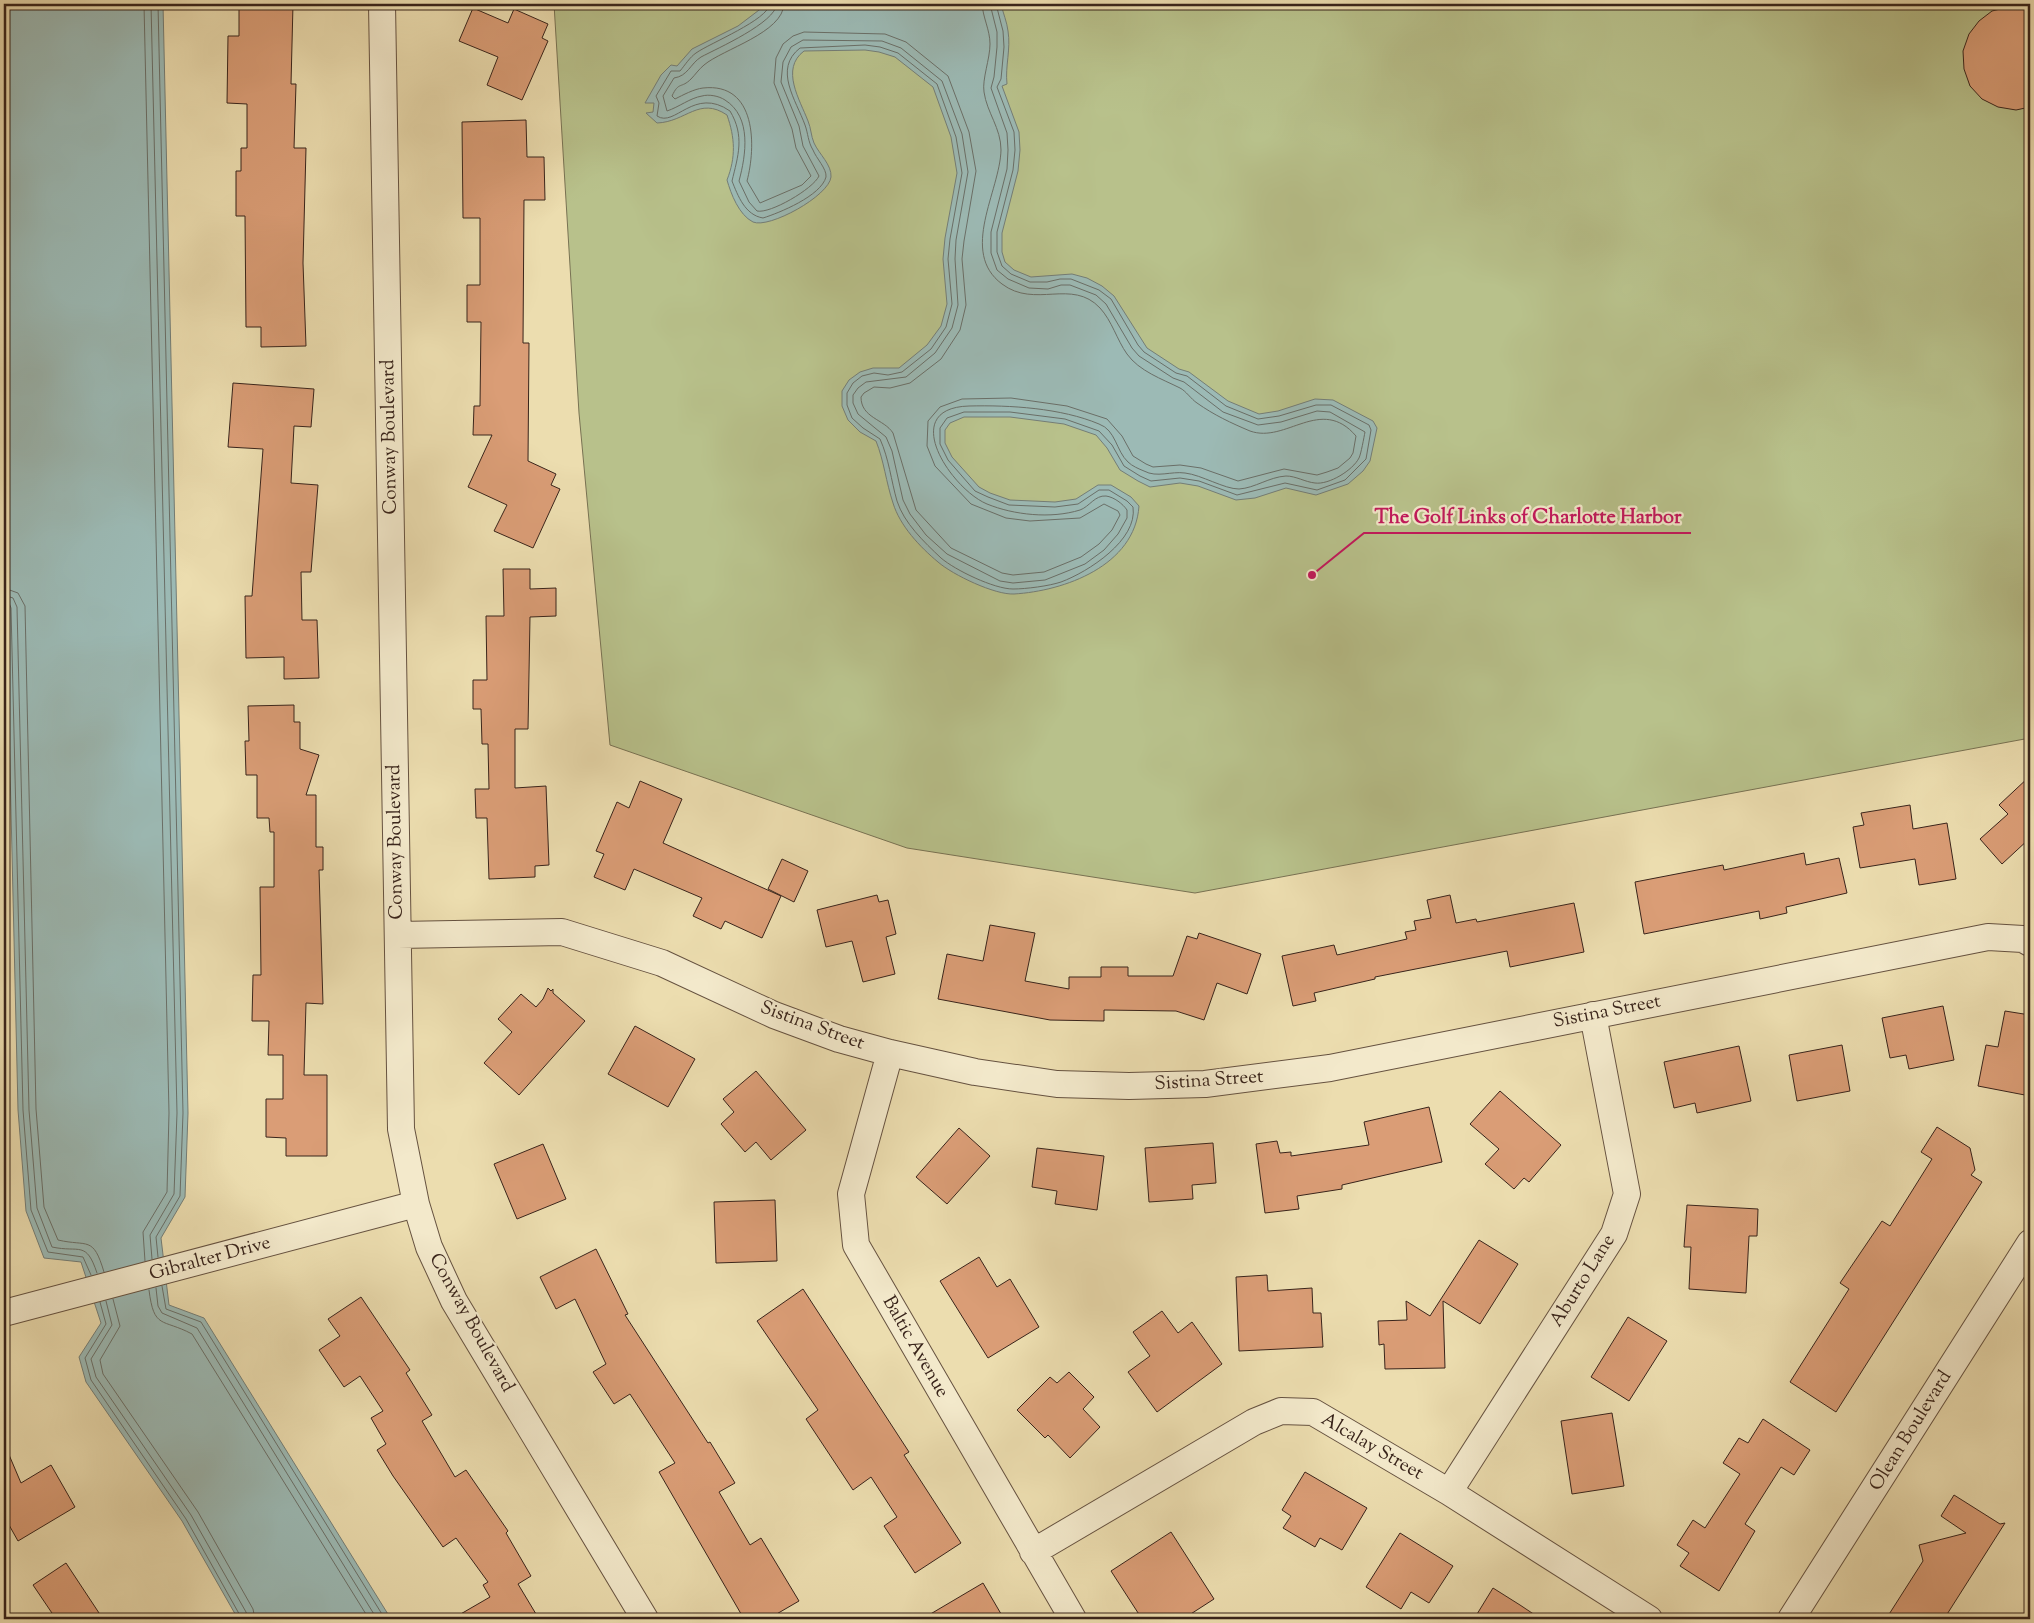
<svg xmlns="http://www.w3.org/2000/svg" width="2034" height="1623" font-family="'Sorts Mill Goudy',serif">
	<style>
		.green { fill: #b8c18b; stroke: #787253 }
		.water { fill: #9cbab5; stroke: #747e77 }
		.lines { fill: none; stroke-linecap: round; stroke-linejoin: round }
		.shore { stroke: #6a6f68; stroke-width: 1 }
		.building { fill: #da9d76; stroke: #39241b }
		.minor-casing { stroke: #665240; stroke-width: 28 }
		.minor { stroke: #f3e9cb; stroke-width: 26 }
		.labels { text-anchor: middle; dominant-baseline: central; stroke-width: 4.5; stroke-linejoin: round; paint-order: stroke }
		.street-label { font-size: 19px; fill: #39241b; stroke: #f3e9cb }
		.leader { fill: none; stroke: #c2185b; stroke-width: 2 }
		.callout-dot { fill: #c2185b; stroke: #f3e9cb; stroke-width: 2 }
		.callout-label { font-size: 20px; text-anchor: middle; font-weight: bold; fill: #c2185b; stroke: #f3e9cb; stroke-width: 4.5; stroke-linejoin: round; paint-order: stroke }
	</style>
	<rect width="100%" height="100%" fill="#ecddaf"/>
	<filter id="stains"><feTurbulence type="fractalNoise" baseFrequency=".004" numOctaves="4"/><feColorMatrix values="0 0 0 0 .2 0 0 0 0 .09 0 0 0 0 .02 0 0 0 .5 -.17"/></filter>
	<radialGradient id="worn" r=".72"><stop offset=".6" stop-color="#630" stop-opacity="0"/><stop offset="1" stop-color="#630" stop-opacity=".3"/></radialGradient>
	<!-- green -->
	<path class="green" d="M 554,4 L 2030,4 L 2030,738 L 1195,893 L 907,848 L 610,745 L 579,413 Z"/>
	<!-- water -->
	<path class="water" d="M 4,4 L 163,4 L 188,1113 L 185,1197 L 161,1238 L 169,1305 L 204,1318 L 391,1619 L 238,1619 L 182,1521 L 86,1382 L 79,1357 L 101,1323 L 81,1262 L 44,1258 L 26,1211 L 18,1110 L 4,510 Z
		M 767,4 L 1001,4 C 1003,13 1007,22 1008,31 C 1011,49 1005,66 1007,84 L 1002,86 L 1019,132 L 1020,150 L 1018,171 L 1002,233 L 1002,252 L 1005,262 L 1014,270 L 1031,277 L 1072,274 L 1087,278 L 1102,286 L 1114,296 L 1147,348 L 1179,369 L 1189,372 L 1228,401 L 1259,414 L 1278,411 L 1315,399 L 1333,400 L 1373,421 L 1377,428 L 1370,461 L 1363,471 L 1348,484 L 1316,495 L 1286,488 L 1255,498 L 1236,500 L 1198,486 L 1180,483 L 1150,487 L 1138,481 L 1120,470 L 1107,448 L 1096,435 L 1064,424 L 1010,417 L 964,417 L 950,423 L 945,430 L 945,443 L 952,457 L 979,487 L 990,493 L 1010,500 L 1055,502 L 1076,499 L 1098,485 L 1111,485 L 1131,497 L 1139,506 C 1135,566 1064,591 1014,594 C 995,595 953,575 938,562 C 920,547 900,526 893,503 C 886,482 884,461 876,441 L 860,432 L 848,420 L 842,406 L 842,391 L 849,380 L 860,372 L 873,368 L 899,368 L 927,345 L 941,326 L 947,304 L 943,259 L 945,238 L 957,173 L 951,137 L 933,87 L 895,57 L 879,52 L 865,50 L 804,51 C 780,69 800,100 808,121 C 811,128 811,136 814,143 C 819,154 832,165 831,177 C 829,196 769,229 753,222 C 739,215 731,194 727,180 C 736,157 735,138 727,115 C 699,96 686,122 657,123 L 646,113 L 653,112 L 654,103 L 645,103 L 661,75 L 671,65 L 677,66 L 692,49 L 738,26 Z"/>
	<g class="lines">
		<!-- shore -->
		<path class="shore" d="M 144,4 L 169,1113 L 167,1192 L 143,1232 L 145,1261
			M 151,4 L 177,1113 L 174,1194 L 150,1235 L 152,1259
			M 158,4 L 183,1113 L 180,1196 L 156,1237 L 158,1257
			M 770,4 C 768,20 710,43 696,53 C 690,57 685,65 680,71 L 671,71 L 656,96 L 659,103 L 657,116 C 675,128 694,86 730,111 C 745,136 738,156 732,181 C 738,196 745,215 763,218 C 779,213 821,196 826,177 C 827,169 816,158 813,150 C 808,142 808,133 805,125 C 796,100 773,69 800,48 L 865,45 L 880,47 L 898,53 L 937,84 L 956,137 L 962,173 L 950,239 L 948,259 L 952,304 L 946,327 L 931,349 L 902,372 L 888,375 L 874,373 L 862,376 L 853,383 L 847,393 L 847,405 L 852,418 L 863,428 L 880,439 C 889,459 891,480 897,501 C 904,523 924,542 941,558 C 955,570 994,589 1013,589 C 1026,589 1049,586 1061,582 C 1088,572 1138,540 1133,507 L 1127,501 L 1109,490 L 1099,490 L 1078,504 L 1055,507 L 1009,505 L 988,497 L 975,491 L 948,460 L 940,444 L 940,428 L 947,418 L 964,412 L 1010,412 L 1065,419 L 1099,431 L 1112,445 L 1124,466 L 1140,476 L 1151,481 L 1180,478 L 1199,481 L 1237,495 L 1285,483 L 1317,490 L 1345,480 L 1366,459 L 1371,430 L 1369,425 L 1331,405 L 1316,405 L 1279,416 L 1258,419 L 1226,406 L 1187,376 L 1176,373 L 1144,352 L 1138,345 L 1111,299 L 1099,290 L 1071,279 L 1060,279 L 1047,282 L 1030,282 L 1011,274 L 1002,266 L 997,252 L 997,232 L 1013,170 L 1015,150 L 1014,132 L 997,87 L 1001,79 L 1004,47 L 1003,31 L 996,4
			M 777,4 C 775,23 718,48 701,57 C 690,64 688,76 674,78 L 663,96 L 667,111 C 679,107 690,98 702,96 C 709,94 719,96 725,100 C 752,117 746,155 739,181 L 749,202 L 757,211 C 770,214 813,189 819,176 L 803,146 L 799,126 L 781,82 L 783,62 L 791,47 L 803,40 L 882,41 L 901,48 L 942,81 L 962,134 L 968,172 L 956,240 L 955,259 L 958,305 L 952,328 L 935,353 L 906,377 L 866,382 L 858,388 L 853,395 L 853,403 L 858,414 L 886,437 L 892,451 L 903,500 L 910,514 L 926,535 L 947,554 L 1000,581 L 1013,583 L 1045,580 L 1085,564 L 1104,550 L 1118,534 L 1127,518 L 1127,510 C 1123,504 1114,497 1106,496 C 1095,495 1089,507 1080,510 C 1051,519 1014,515 987,504 C 951,489 897,408 969,406 C 1010,405 1061,408 1099,424 C 1116,430 1116,451 1128,462 C 1132,466 1139,469 1144,471 C 1157,478 1171,471 1185,473 C 1202,475 1224,489 1239,489 C 1255,488 1269,477 1286,476 C 1296,476 1305,482 1315,483 C 1329,485 1353,470 1359,458 C 1361,454 1364,437 1365,432 L 1330,412 L 1317,411 L 1281,422 L 1258,425 L 1223,412 L 1184,382 L 1173,378 L 1139,356 L 1132,348 L 1106,304 L 1096,295 L 1070,285 L 1061,285 L 1048,289 L 1029,288 L 1008,279 L 997,270 L 991,253 L 991,232 L 1007,169 L 1008,150 L 1007,133 L 991,88 L 994,77 L 997,47 L 997,32 L 990,4
			M 784,4 C 783,33 723,49 704,65 C 699,69 695,75 691,79 C 681,89 679,81 672,96 L 675,99 C 683,95 694,89 703,88 C 757,82 756,147 747,181 L 760,203 L 802,185 L 811,176 L 796,148 L 792,129 L 774,83 L 776,58 L 783,44 L 793,36 L 804,32 L 885,34 L 906,42 L 948,76 L 969,132 L 976,171 L 964,241 L 962,259 L 966,305 L 960,330 L 941,359 L 910,383 L 890,388 L 874,387 L 864,393 L 861,397 C 861,418 884,419 893,433 L 916,510 L 951,548 L 1002,573 L 1013,575 L 1044,572 L 1081,557 L 1099,544 L 1112,530 L 1120,515 L 1118,511 L 1104,504 L 1080,518 L 1030,521 L 1006,518 L 971,504 L 935,466 L 927,446 L 928,421 L 940,407 L 962,399 L 1011,398 L 1067,406 L 1107,419 L 1122,436 L 1133,456 L 1146,464 L 1153,467 L 1180,465 L 1201,468 L 1238,481 L 1284,469 L 1317,475 L 1327,472 L 1338,468 L 1350,458 L 1353,453 L 1356,436 C 1321,395 1286,444 1250,431 C 1231,423 1214,415 1197,403 C 1191,399 1186,391 1180,388 C 1162,379 1139,371 1127,354 C 1117,340 1112,321 1100,308 C 1072,278 1035,309 1002,284 C 959,252 1000,191 1001,150 C 1001,128 987,113 984,92 C 982,79 990,59 990,44 C 990,30 983,18 982,4
			M 4,588 L 18,593 L 25,606 L 36,1109 L 44,1207 L 58,1240 C 88,1247 93,1235 104,1272
			M 4,595 L 13,598 L 17,607 L 29,1110 L 37,1208 L 52,1247 C 80,1253 86,1240 97,1273
			M 4,602 L 9,603 L 11,608 L 23,1110 L 31,1210 L 48,1252 L 83,1257 L 91,1275
			M 162,1286 L 166,1309 L 201,1322 L 385,1619
			M 156,1288 L 158,1306 L 162,1313 L 197,1328 L 377,1619
			M 149,1290 C 154,1330 162,1318 192,1334 L 369,1619
			M 113,1299 L 120,1326 L 100,1360 L 103,1374 L 198,1512 L 253,1609 L 255,1619
			M 106,1301 L 112,1325 L 91,1359 L 96,1377 L 191,1515 L 246,1612 L 248,1619
			M 100,1302 L 106,1324 L 85,1358 L 91,1380 L 186,1519 L 242,1619"/>
	</g>
	<!-- building -->
	<path class="building" d="M 239,4 L 293,4 L 291,84 L 296,84 L 294,148 L 306,148 L 303,263 L 306,346 L 261,347 L 261,327 L 246,327 L 245,216 L 236,216 L 236,171 L 241,171 L 241,148 L 247,148 L 247,104 L 227,103 L 228,36 L 239,36 Z
		M 2008,7 L 2030,7 L 2030,107 L 2016,110 L 1998,107 L 1982,99 L 1970,86 L 1964,69 L 1963,51 L 1969,34 L 1979,21 L 1992,11 Z
		M 473,8 L 508,23 L 514,9 L 548,24 L 542,38 L 548,41 L 522,100 L 487,85 L 498,57 L 459,41 Z
		M 526,120 L 527,157 L 544,157 L 545,200 L 524,200 L 523,343 L 529,343 L 528,461 L 556,474 L 551,485 L 560,489 L 533,548 L 494,531 L 507,505 L 468,487 L 492,435 L 473,435 L 474,406 L 480,406 L 481,322 L 467,322 L 467,285 L 480,285 L 480,218 L 463,218 L 462,122 Z
		M 233,383 L 314,389 L 311,427 L 294,426 L 291,483 L 318,485 L 311,572 L 301,572 L 302,620 L 317,620 L 319,678 L 284,679 L 284,657 L 246,658 L 245,596 L 252,596 L 263,449 L 228,447 Z
		M 503,569 L 530,569 L 530,589 L 556,588 L 556,616 L 530,617 L 528,729 L 515,729 L 515,788 L 546,786 L 549,865 L 535,866 L 535,877 L 489,879 L 487,818 L 476,818 L 475,789 L 489,789 L 488,744 L 482,744 L 481,709 L 473,709 L 473,680 L 487,680 L 486,616 L 504,616 Z
		M 294,705 L 294,722 L 300,722 L 300,749 L 319,755 L 306,795 L 316,795 L 316,847 L 323,847 L 323,870 L 319,870 L 323,1004 L 306,1003 L 304,1075 L 327,1075 L 327,1156 L 286,1156 L 286,1138 L 266,1137 L 266,1099 L 283,1099 L 283,1055 L 268,1055 L 269,1021 L 252,1021 L 253,975 L 261,975 L 260,887 L 274,887 L 274,832 L 270,832 L 269,818 L 257,818 L 257,775 L 246,775 L 245,741 L 249,741 L 248,706 Z
		M 2030,776 L 2030,838 L 2002,864 L 1980,839 L 2008,814 L 1999,805 Z
		M 640,781 L 682,799 L 663,843 L 781,896 L 762,938 L 725,921 L 721,929 L 693,916 L 702,898 L 634,869 L 625,890 L 594,877 L 604,854 L 596,851 L 617,802 L 629,808 Z
		M 1910,805 L 1913,829 L 1947,823 L 1956,879 L 1919,885 L 1915,859 L 1860,868 L 1853,827 L 1864,825 L 1861,813 Z
		M 1804,853 L 1806,865 L 1839,858 L 1847,893 L 1786,907 L 1787,913 L 1760,919 L 1759,911 L 1644,934 L 1635,882 L 1723,865 L 1724,870 Z
		M 782,859 L 808,871 L 794,902 L 768,889 Z
		M 877,895 L 879,902 L 888,900 L 896,934 L 886,937 L 895,974 L 863,982 L 852,941 L 826,947 L 817,910 Z
		M 1450,895 L 1456,923 L 1476,919 L 1477,922 L 1574,903 L 1584,952 L 1510,967 L 1507,951 L 1375,977 L 1375,979 L 1314,993 L 1316,1001 L 1293,1006 L 1282,956 L 1334,945 L 1337,955 L 1407,939 L 1405,932 L 1416,930 L 1414,921 L 1431,918 L 1427,900 Z
		M 990,925 L 1035,933 L 1025,981 L 1069,989 L 1069,977 L 1101,977 L 1101,967 L 1128,967 L 1128,976 L 1173,976 L 1187,936 L 1197,939 L 1199,933 L 1261,954 L 1247,994 L 1217,983 L 1204,1020 L 1176,1011 L 1104,1010 L 1104,1021 L 1050,1020 L 938,999 L 947,954 L 983,961 Z
		M 548,988 L 551,991 L 553,989 L 553,993 L 585,1021 L 519,1095 L 484,1063 L 512,1032 L 498,1019 L 521,994 L 536,1007 L 543,999 Z
		M 1943,1006 L 1954,1060 L 1909,1069 L 1906,1055 L 1890,1058 L 1882,1018 Z
		M 2005,1011 L 2030,1015 L 2030,1096 L 1978,1086 L 1986,1045 L 1998,1047 Z
		M 635,1026 L 695,1059 L 668,1107 L 608,1074 Z
		M 1842,1045 L 1850,1091 L 1797,1101 L 1789,1055 Z
		M 1739,1046 L 1751,1101 L 1697,1113 L 1695,1103 L 1674,1108 L 1664,1062 Z
		M 756,1071 L 806,1130 L 771,1160 L 756,1142 L 745,1152 L 721,1124 L 734,1112 L 723,1099 Z
		M 1500,1091 L 1561,1145 L 1529,1182 L 1524,1178 L 1514,1189 L 1485,1164 L 1499,1149 L 1470,1124 Z
		M 1429,1107 L 1442,1162 L 1342,1185 L 1342,1189 L 1297,1196 L 1299,1209 L 1265,1213 L 1256,1144 L 1277,1141 L 1280,1153 L 1291,1152 L 1291,1156 L 1369,1145 L 1364,1122 Z
		M 1937,1127 L 1970,1148 L 1975,1170 L 1971,1175 L 1982,1182 L 1836,1412 L 1790,1382 L 1849,1289 L 1840,1283 L 1882,1221 L 1890,1226 L 1932,1159 L 1921,1152 Z
		M 959,1128 L 990,1156 L 947,1204 L 916,1177 Z
		M 1213,1143 L 1216,1183 L 1192,1185 L 1193,1199 L 1149,1202 L 1145,1148 Z
		M 543,1144 L 566,1199 L 517,1219 L 494,1164 Z
		M 1037,1148 L 1104,1156 L 1097,1210 L 1055,1204 L 1057,1191 L 1032,1187 Z
		M 775,1200 L 777,1261 L 716,1263 L 714,1202 Z
		M 1687,1205 L 1758,1209 L 1757,1236 L 1749,1236 L 1746,1293 L 1689,1289 L 1691,1247 L 1684,1247 Z
		M 1479,1240 L 1518,1264 L 1480,1324 L 1443,1301 L 1445,1368 L 1385,1369 L 1384,1344 L 1379,1345 L 1378,1321 L 1407,1320 L 1406,1301 L 1430,1316 Z
		M 596,1249 L 628,1314 L 625,1315 L 708,1443 L 710,1442 L 735,1483 L 719,1492 L 750,1545 L 761,1538 L 799,1601 L 768,1619 L 744,1619 L 659,1472 L 675,1463 L 630,1394 L 614,1404 L 593,1372 L 606,1364 L 575,1299 L 556,1309 L 540,1277 Z
		M 979,1257 L 997,1287 L 1010,1279 L 1039,1327 L 988,1358 L 940,1281 Z
		M 1267,1275 L 1268,1291 L 1312,1288 L 1313,1313 L 1321,1313 L 1323,1347 L 1239,1351 L 1236,1277 Z
		M 803,1289 L 909,1452 L 904,1455 L 961,1543 L 915,1573 L 884,1526 L 897,1517 L 871,1477 L 853,1490 L 806,1419 L 818,1410 L 757,1321 Z
		M 361,1297 L 410,1370 L 406,1373 L 432,1415 L 422,1421 L 455,1477 L 466,1470 L 508,1531 L 506,1533 L 531,1576 L 518,1584 L 539,1619 L 452,1619 L 490,1597 L 483,1585 L 488,1582 L 456,1538 L 443,1547 L 393,1476 L 377,1450 L 386,1444 L 371,1418 L 383,1411 L 360,1376 L 344,1387 L 319,1350 L 340,1336 L 328,1319 Z
		M 1162,1311 L 1178,1333 L 1192,1322 L 1222,1364 L 1157,1412 L 1128,1372 L 1150,1356 L 1133,1332 Z
		M 1628,1317 L 1667,1341 L 1629,1401 L 1591,1377 Z
		M 1069,1372 L 1094,1397 L 1083,1409 L 1100,1427 L 1070,1458 L 1048,1435 L 1045,1438 L 1017,1410 L 1050,1377 L 1057,1383 Z
		M 1612,1413 L 1624,1486 L 1572,1494 L 1561,1421 Z
		M 1763,1419 L 1810,1450 L 1794,1475 L 1781,1467 L 1745,1524 L 1755,1531 L 1719,1591 L 1680,1566 L 1689,1553 L 1677,1545 L 1693,1520 L 1705,1528 L 1740,1474 L 1723,1463 L 1739,1438 L 1748,1443 Z
		M 4,1443 L 21,1483 L 51,1465 L 75,1507 L 18,1541 L 4,1516 Z
		M 1305,1472 L 1367,1508 L 1342,1550 L 1320,1538 L 1315,1547 L 1283,1528 L 1291,1516 L 1282,1510 Z
		M 1954,1495 L 2000,1524 L 2005,1523 L 1944,1619 L 1886,1619 L 1923,1561 L 1919,1545 L 1966,1533 L 1941,1516 Z
		M 1171,1532 L 1214,1599 L 1183,1619 L 1142,1619 L 1111,1571 Z
		M 1400,1533 L 1453,1566 L 1429,1603 L 1411,1592 L 1401,1609 L 1366,1587 Z
		M 66,1563 L 103,1619 L 56,1619 L 33,1585 Z
		M 983,1583 L 1004,1619 L 922,1619 Z
		M 1493,1588 L 1520,1605 L 1541,1619 L 1474,1619 Z"/>
	<g class="lines">
		<defs>
			<path id="minor" d="M 382,4 L 401,1129 L 416,1204 L 429,1247 L 454,1301 L 645,1619
				M 398,935 L 562,932 L 662,963 L 774,1015 L 839,1039 L 890,1053 L 975,1072 L 1057,1084 L 1129,1086 L 1205,1084 L 1330,1068 L 1988,937 L 2023,939 L 2030,943
				M 890,1053 L 851,1194 L 856,1245 L 1073,1619
				M 4,1313 L 416,1204
				M 1449,1492 L 1614,1234 L 1627,1194 L 1593,1015
				M 1033,1552 L 1254,1422 L 1281,1411 L 1313,1412 L 1449,1492 L 1649,1619
				M 1791,1619 L 2030,1243"/>
		</defs>
		<!-- minor casing -->
		<use href="#minor" class="minor-casing"/>
		<!-- minor -->
		<use href="#minor" class="minor"/>
	</g>
	<g class="labels">
		<!-- street labels -->
		<g class="street-label">
			<text transform="translate(390 437) rotate(-91)">Conway Boulevard</text>
			<text transform="translate(396 842) rotate(-91)">Conway Boulevard</text>
			<text transform="translate(1607 1012) rotate(-11)">Sistina Street</text>
			<text transform="translate(812 1026) rotate(20)">Sistina Street</text>
			<text transform="translate(1209 1081) rotate(-4)">Sistina Street</text>
			<text transform="translate(210 1259) rotate(-15)">Gibralter Drive</text>
			<text transform="translate(1583 1281) rotate(-58)">Aburto Lane</text>
			<text transform="translate(471 1323) rotate(61)">Conway Boulevard</text>
			<text transform="translate(915 1347) rotate(60)">Baltic Avenue</text>
			<text transform="translate(1911 1431) rotate(-58)">Olean Boulevard</text>
			<text transform="translate(1372 1447) rotate(30)">Alcalay Street</text>
		</g>
	</g>
	<!-- callouts -->
	<path class="leader" d="M1312 575L1364 533H1691"/>
	<circle class="callout-dot" cx="1312" cy="575" r="5"/>
	<g class="callout-label">
		<text x="1528" y="523">The Golf Links of Charlotte Harbor</text>
	</g>
	<!-- margin -->
	<rect width="2034" height="1623" fill="none" stroke="#ecddaf" stroke-width="20"/>
	<rect x="5" y="5" width="2024" height="1613" fill="none" stroke="#39241b" stroke-width="2.5"/>
	<rect x="10" y="10" width="2014" height="1603" fill="none" stroke="#39241b"/>
	<rect width="100%" height="100%" filter="url(#stains)"/>
	<rect width="100%" height="100%" fill="url(#worn)"/>
</svg>
